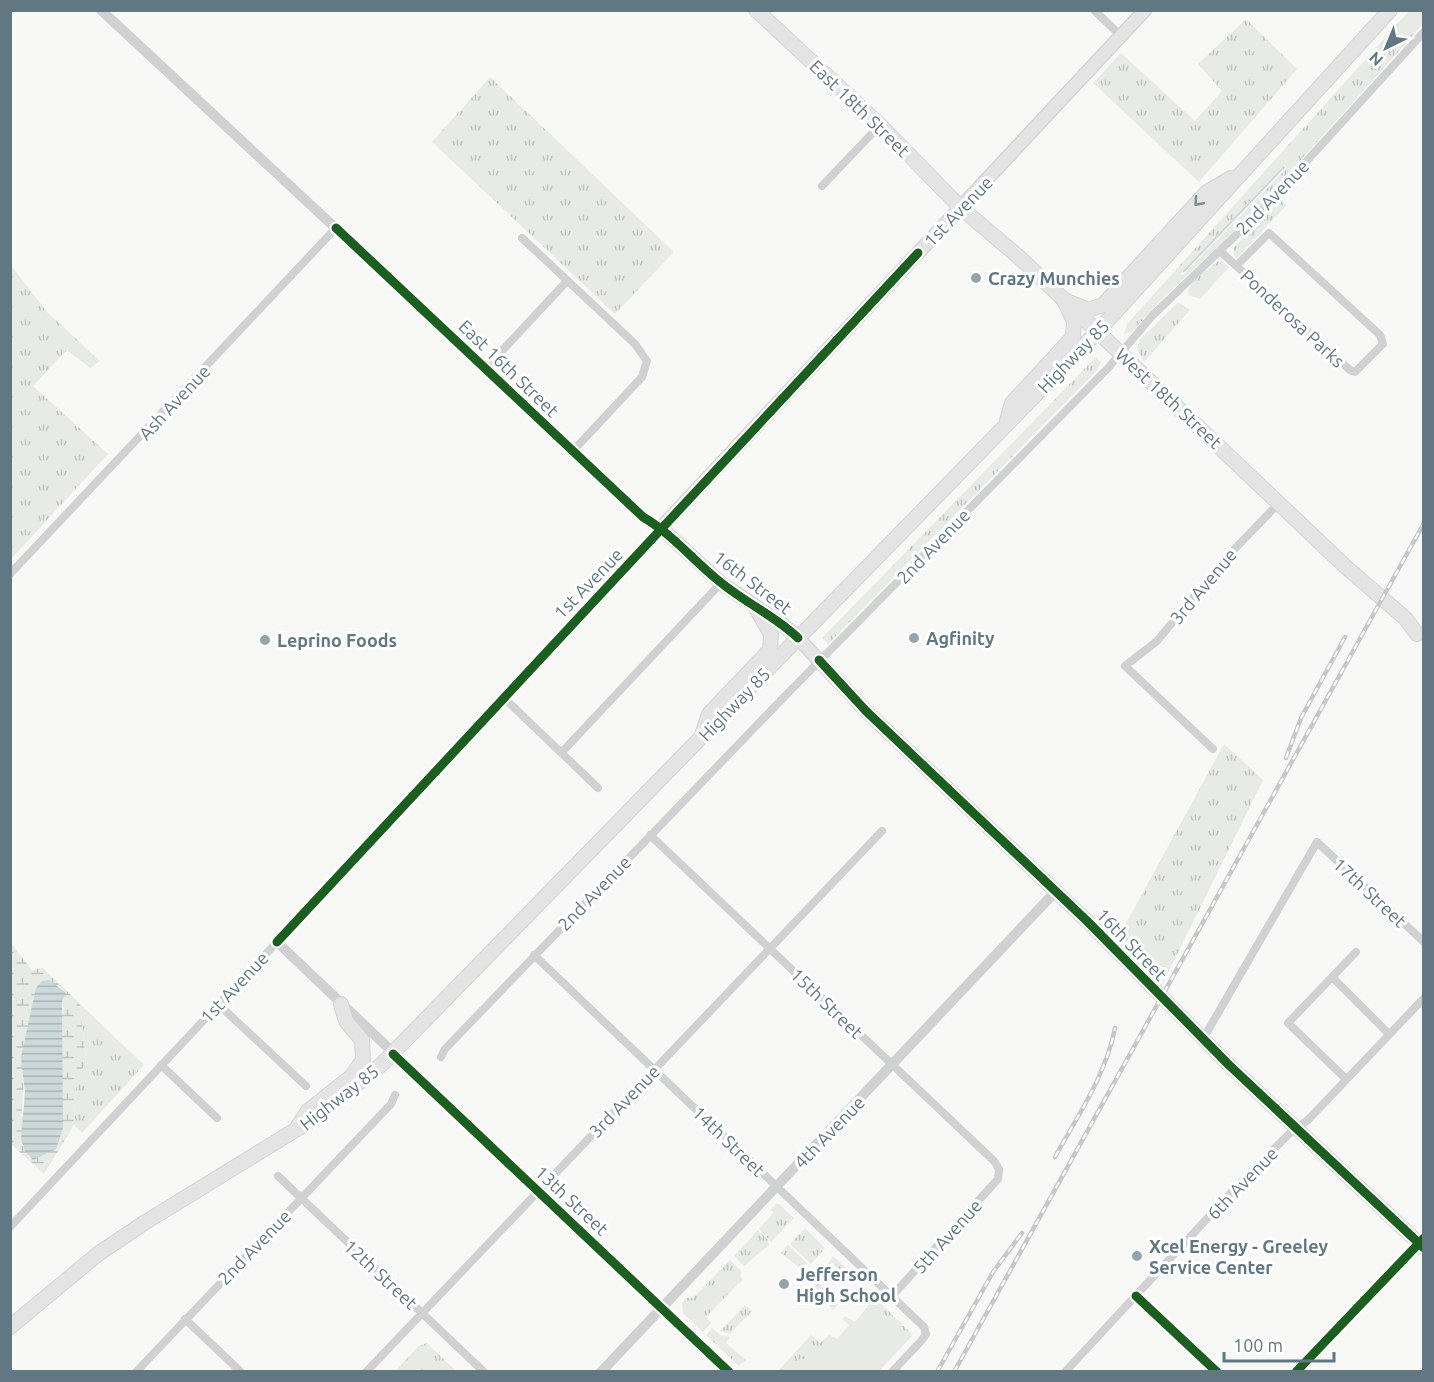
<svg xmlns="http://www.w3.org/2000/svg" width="1434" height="1382" font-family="Ubuntu,sans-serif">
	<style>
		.grass { fill: url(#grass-tufts); fill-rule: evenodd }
		.wetland { fill: url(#wetland-marsh); fill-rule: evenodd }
		.pitch { fill: #e8ebe5 }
		.water { fill: url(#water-rules) }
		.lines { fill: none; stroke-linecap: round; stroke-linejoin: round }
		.stream { stroke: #cdd8da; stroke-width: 2 }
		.secondary-casing { stroke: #d4d6d6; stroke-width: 15 }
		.primary-casing { stroke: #d5d6d6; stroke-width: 16 }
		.trunk-casing { stroke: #d4d5d5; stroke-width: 16 }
		.minor { stroke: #d0d1d2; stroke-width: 8 }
		.tertiary { stroke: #d0d1d2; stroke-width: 10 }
		.secondary { stroke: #e3e4e3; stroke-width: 12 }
		.primary { stroke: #e3e4e3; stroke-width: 14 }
		.trunk { stroke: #e3e4e3; stroke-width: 14 }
		.rail-casing { stroke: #c5c7c8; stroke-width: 4.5 }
		.rail { stroke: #fff; stroke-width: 2; stroke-dasharray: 7; stroke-linecap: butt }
		.cycleway-casing { stroke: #fff; stroke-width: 13 }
		.cycleway { stroke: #1b5e20; stroke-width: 9 }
		.oneway { stroke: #7b8e96 }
		.poi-dot { fill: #96a5ac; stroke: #fff; stroke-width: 2 }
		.labels { text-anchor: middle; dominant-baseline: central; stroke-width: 6; stroke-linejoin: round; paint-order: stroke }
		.street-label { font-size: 18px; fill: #617883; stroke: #fff }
		.poi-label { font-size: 18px; font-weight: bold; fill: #617883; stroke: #fff; text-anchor: start }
	</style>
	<defs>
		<pattern id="grass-tufts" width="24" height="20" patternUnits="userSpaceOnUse" patternTransform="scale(1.5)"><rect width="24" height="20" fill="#e8ebe5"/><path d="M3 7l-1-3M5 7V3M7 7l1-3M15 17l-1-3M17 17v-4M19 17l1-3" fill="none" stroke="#bfc3bf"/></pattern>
		<pattern id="wetland-marsh" width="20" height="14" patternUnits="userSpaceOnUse" patternTransform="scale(1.5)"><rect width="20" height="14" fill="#e8ebe5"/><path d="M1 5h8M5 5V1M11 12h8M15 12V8" fill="none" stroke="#bfc3bf"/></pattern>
		<pattern id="water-rules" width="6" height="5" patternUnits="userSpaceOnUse" patternTransform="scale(1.5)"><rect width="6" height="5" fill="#cdd8da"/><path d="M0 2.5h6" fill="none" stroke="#aab4b6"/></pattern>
	</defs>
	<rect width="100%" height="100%" fill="#f8f8f7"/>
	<!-- grass -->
	<path class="grass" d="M 1410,10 L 1423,11 L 1423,24 L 1258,208 L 1155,306 L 1132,332 L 1124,334 L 1127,324 ZM 1285,164 L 1286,169 L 1183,275 L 1180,274 Z
		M 1246,19 L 1297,69 L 1199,182 L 1093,83 L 1121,53 L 1195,121 L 1222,91 L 1198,64 Z
		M 490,77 L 674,252 L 615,314 L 432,142 Z
		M 1281,200 L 1286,206 L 1237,258 L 1234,256 L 1233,248 Z
		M 1220,260 L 1229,267 L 1200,299 L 1188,295 C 1188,280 1209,269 1220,260 Z
		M 10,264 L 47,312 L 100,361 L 90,368 L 67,350 L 33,386 L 108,454 L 11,559 Z
		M 1178,302 L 1190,310 L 1144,362 L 1137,349 L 1140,340 Z
		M 1096,357 L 1101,363 L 1097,370 L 828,644 L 822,638 Z
		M 1224,744 L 1263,780 L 1161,987 L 1117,940 Z
		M 80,1004 L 144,1065 L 82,1133 L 74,1125 L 76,1083 L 86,1061 Z
		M 776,1204 L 779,1204 L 794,1218 L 771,1242 L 759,1229 L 774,1212 L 770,1210 Z
		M 805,1228 L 825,1248 L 811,1264 L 790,1244 Z
		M 758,1230 L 768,1240 L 769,1245 L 744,1266 L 734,1256 Z
		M 788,1245 L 807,1263 L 801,1269 L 781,1253 Z
		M 833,1256 L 858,1279 L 854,1284 L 833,1263 L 827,1265 Z
		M 730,1260 L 742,1272 L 740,1276 L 743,1279 L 706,1317 L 711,1323 L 703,1332 L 683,1313 L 682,1303 L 686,1298 L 693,1298 Z
		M 818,1283 L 839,1303 L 833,1310 L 813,1287 Z
		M 865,1288 L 911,1333 L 912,1336 L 879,1371 L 777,1372 L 811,1335 L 820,1343 L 829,1335 L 837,1339 L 849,1325 L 842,1319 L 845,1316 L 855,1322 L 872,1301 L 867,1296 L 863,1301 L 857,1295 Z
		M 745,1305 L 752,1311 L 730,1334 L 720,1331 Z
		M 712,1328 L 720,1335 L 730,1337 L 726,1343 L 746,1360 L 739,1366 L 706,1335 Z
		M 427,1343 L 456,1371 L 395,1371 L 419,1346 Z"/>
	<!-- wetland -->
	<path class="wetland" d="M 10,942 L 32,970 L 43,968 L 80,1004 L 86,1061 L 76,1083 L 74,1125 L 44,1174 L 11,1144 ZM 62,1001 L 64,1010 L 21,1120 L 24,1080 Z"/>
	<!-- pitch -->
	<path class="pitch" d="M 872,1308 L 905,1339 L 874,1371 L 784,1371 L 800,1359 L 826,1358 Z"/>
	<!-- water -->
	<path class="water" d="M 49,980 L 66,993 L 62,1001 L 63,1128 L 56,1149 L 33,1160 L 25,1151 L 21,1139 L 25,1092 L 21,1057 L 36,988 L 42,981 Z"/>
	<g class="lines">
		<!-- stream -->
		<path class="stream" d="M 1184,271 L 1284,167"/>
		<defs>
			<path id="secondary" d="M 1145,10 L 661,528 L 721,583 L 782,624 L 798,638 L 866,711 L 1087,921 L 1229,1065 L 1424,1248"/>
			<path id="primary" d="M 756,10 L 880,125 L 961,208 L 1020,258 L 1347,568 L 1405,618 L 1417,634"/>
			<path id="trunk" d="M 1064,300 L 1088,310 L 1103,305 L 1207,192 L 1231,178
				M 1007,421 L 1012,403 L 1073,337 L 1074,321 L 1064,300
				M 702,735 L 709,714 L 770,650 L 771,634 L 756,608
				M 298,1126 L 308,1111 L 352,1076 L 363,1060 L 362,1040 L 346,1021 L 341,1004
				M 10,1327 L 98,1254 L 144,1223 L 315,1118 L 382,1064 L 1097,332 L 1390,10"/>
		</defs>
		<!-- secondary casing -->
		<use href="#secondary" class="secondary-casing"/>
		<!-- primary casing -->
		<use href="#primary" class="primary-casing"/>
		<!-- trunk casing -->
		<use href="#trunk" class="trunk-casing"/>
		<!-- minor -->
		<path class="minor" d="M 1094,10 L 1121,36
			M 822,186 L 880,125
			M 522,238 L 635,344 L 647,361 L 642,377 L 572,452
			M 1220,251 L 1350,370 L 1355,372 L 1383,344 L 1380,335 L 1269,233 L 1236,266
			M 486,368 L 567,281
			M 10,574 L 336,228
			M 503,697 L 598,788
			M 1213,749 L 1125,666 L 1157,641 L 1225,559 L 1279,503
			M 562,752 L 721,583
			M 650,835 L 994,1161 L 999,1169 L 998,1179 L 892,1296
			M 534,955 L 924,1327 L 926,1334 L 922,1340 L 892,1372
			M 1332,977 L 1389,1034
			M 218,1004 L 306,1086
			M 1203,1039 L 1317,842 L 1424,942
			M 441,1057 L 445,1049 L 786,695 L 1109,367 L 1152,316 L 1262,210 L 1424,32
			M 161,1065 L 217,1118
			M 1346,1079 L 1288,1023 L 1356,952
			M 278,1176 L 484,1372
			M 10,1227 L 277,942
			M 1136,1296 L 1217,1372
			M 185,1319 L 241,1372
			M 136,1372 L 391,1104 L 395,1095
			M 366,1372 L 882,831
			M 1065,1372 L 1240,1183 L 1290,1133 L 1308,1120 L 1424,998
			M 1296,1372 L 1424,1238"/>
		<!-- tertiary -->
		<path class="tertiary" d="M 101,10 L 486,368 L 572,452 L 643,517 L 661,528 L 277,942 L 729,1372
			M 601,1372 L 1056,891"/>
		<!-- secondary -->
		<use href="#secondary" class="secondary"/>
		<!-- primary -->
		<use href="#primary" class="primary"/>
		<!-- trunk -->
		<use href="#trunk" class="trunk"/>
		<defs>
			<path id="rail" d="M 1286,758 L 1301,718 L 1345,637
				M 1055,1157 C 1078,1115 1106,1075 1115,1028
				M 937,1372 L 993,1272 L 1022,1233
				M 954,1372 L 1424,523"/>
		</defs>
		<!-- rail casing -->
		<use href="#rail" class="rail-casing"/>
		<!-- rail -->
		<use href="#rail" class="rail"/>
		<defs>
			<path id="cycleway" d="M 336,228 L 643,517 C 674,535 695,563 724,585 C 748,604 776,617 798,638
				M 819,660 L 866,711 L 1087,921 L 1229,1065 L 1424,1248
				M 277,942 L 918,253
				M 393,1054 L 729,1372
				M 1136,1296 L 1217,1372
				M 1296,1372 L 1424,1238"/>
		</defs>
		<!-- cycleway casing -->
		<use href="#cycleway" class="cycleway-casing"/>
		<!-- cycleway -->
		<use href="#cycleway" class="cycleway"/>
	</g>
	<!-- one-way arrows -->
	<defs><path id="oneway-chevron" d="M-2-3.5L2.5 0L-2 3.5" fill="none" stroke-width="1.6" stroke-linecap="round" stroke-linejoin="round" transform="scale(1.5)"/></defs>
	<use class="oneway" href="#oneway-chevron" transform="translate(1198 202) rotate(132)"/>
	<!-- markers -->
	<g class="poi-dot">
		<circle cx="976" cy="278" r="6"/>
		<circle cx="914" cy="638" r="6"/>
		<circle cx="265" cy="640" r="6"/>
		<circle cx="1137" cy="1256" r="6"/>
		<circle cx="784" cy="1284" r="6"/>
	</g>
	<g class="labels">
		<!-- street labels -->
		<g class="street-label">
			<text transform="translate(860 108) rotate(44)">East 18th Street</text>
			<text transform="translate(1272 197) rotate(-46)">2nd Avenue</text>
			<text transform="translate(958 211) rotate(-46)">1st Avenue</text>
			<text transform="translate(1293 318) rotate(43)">Ponderosa Parks</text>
			<text transform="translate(1073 356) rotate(-46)">Highway 85</text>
			<text transform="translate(509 368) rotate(44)">East 16th Street</text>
			<text transform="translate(1169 398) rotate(43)">West 18th Street</text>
			<text transform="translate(174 402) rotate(-47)">Ash Avenue</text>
			<text transform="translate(933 546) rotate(-46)">2nd Avenue</text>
			<text transform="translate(753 582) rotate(37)">16th Street</text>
			<text transform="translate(588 583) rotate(-46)">1st Avenue</text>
			<text transform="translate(1203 586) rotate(-50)">3rd Avenue</text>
			<text transform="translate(734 704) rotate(-46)">Highway 85</text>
			<text transform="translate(1370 892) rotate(43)">17th Street</text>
			<text transform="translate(594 893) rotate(-46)">2nd Avenue</text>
			<text transform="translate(1132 944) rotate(46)">16th Street</text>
			<text transform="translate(234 987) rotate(-47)">1st Avenue</text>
			<text transform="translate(827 1003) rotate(44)">15th Street</text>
			<text transform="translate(339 1097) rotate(-38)">Highway 85</text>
			<text transform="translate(624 1101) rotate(-46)">3rd Avenue</text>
			<text transform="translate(829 1132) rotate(-46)">4th Avenue</text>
			<text transform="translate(729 1141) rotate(44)">14th Street</text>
			<text transform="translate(1242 1183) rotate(-46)">6th Avenue</text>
			<text transform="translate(572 1200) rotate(43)">13th Street</text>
			<text transform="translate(947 1236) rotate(-48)">5th Avenue</text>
			<text transform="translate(254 1247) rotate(-46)">2nd Avenue</text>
			<text transform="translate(381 1274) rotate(43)">12th Street</text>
		</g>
		<!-- poi labels -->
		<g class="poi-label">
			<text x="988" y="278">Crazy Munchies</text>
			<text x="926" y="638">Agfinity</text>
			<text x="277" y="640">Leprino Foods</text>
			<text x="1149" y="1246">Xcel Energy - Greeley<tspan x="1149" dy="21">Service Center</tspan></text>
			<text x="796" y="1274">Jefferson<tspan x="796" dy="21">High School</tspan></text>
		</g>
	</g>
	<!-- border -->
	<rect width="1434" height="1382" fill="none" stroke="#617883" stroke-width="24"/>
	<!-- north arrow -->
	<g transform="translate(1386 48) rotate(223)" stroke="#ffffff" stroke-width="4.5" paint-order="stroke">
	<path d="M0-4.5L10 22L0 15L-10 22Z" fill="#617883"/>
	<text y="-9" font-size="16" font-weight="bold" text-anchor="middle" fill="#617883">N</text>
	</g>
	<!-- scale -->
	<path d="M1224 1352v9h110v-9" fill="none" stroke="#617883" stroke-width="3"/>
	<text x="1233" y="1352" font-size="18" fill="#617883" stroke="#ffffff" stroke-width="4.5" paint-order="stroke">100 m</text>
</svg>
